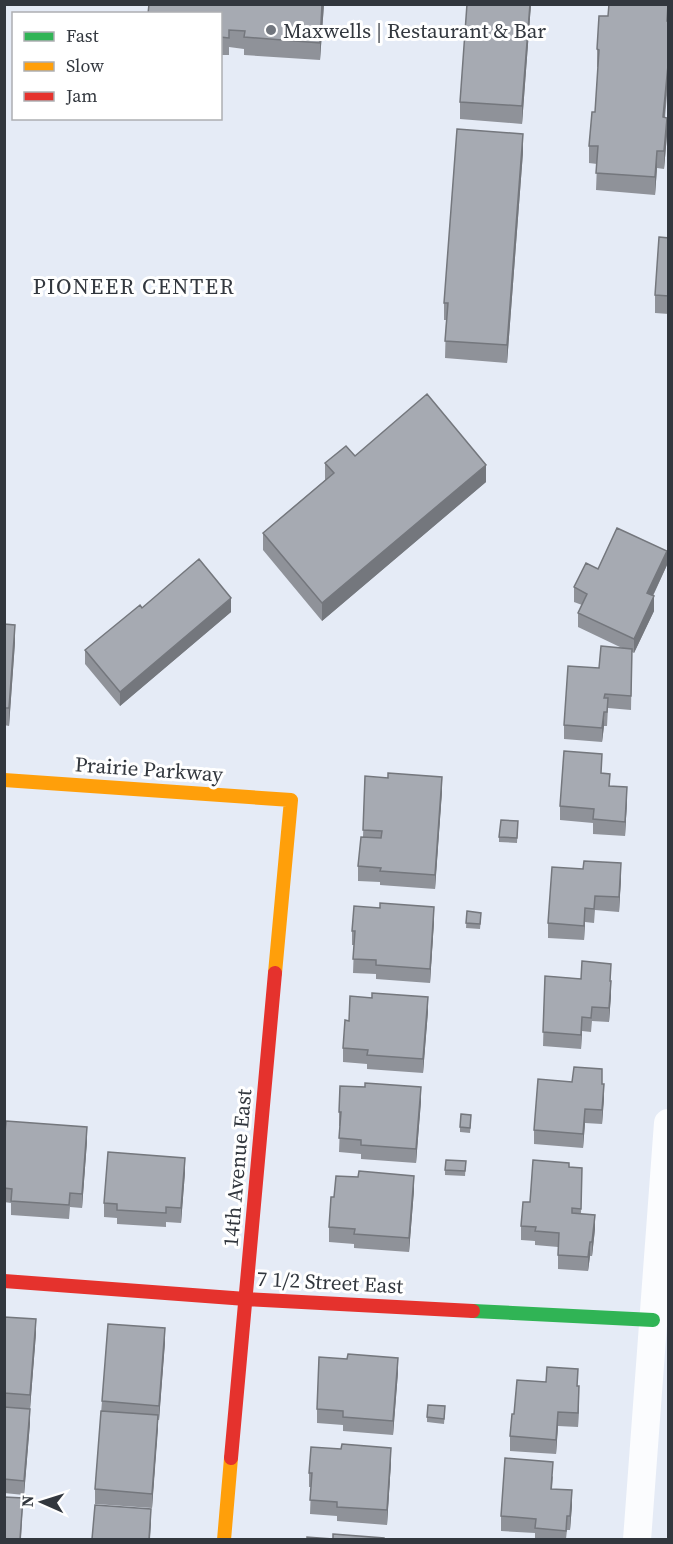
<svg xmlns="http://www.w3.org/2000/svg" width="673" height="1544" font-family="'Source Serif 4',serif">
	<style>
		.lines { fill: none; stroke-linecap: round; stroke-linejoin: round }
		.street { stroke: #fbfcfe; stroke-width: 28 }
		.fast { stroke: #30b455; stroke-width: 14 }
		.slow { stroke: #ff9f0a; stroke-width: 14 }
		.jam { stroke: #e5322d; stroke-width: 14 }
		.wall { fill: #8f9299 }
		.shaded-wall { fill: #74777d }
		.building { fill: #a6aab2; stroke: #74777d; stroke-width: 1.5 }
		.poi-dot { fill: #71767e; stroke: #fff; stroke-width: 2 }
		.labels { text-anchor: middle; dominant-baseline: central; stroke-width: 6; stroke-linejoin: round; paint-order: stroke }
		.poi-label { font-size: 21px; fill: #32373e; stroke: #fff; text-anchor: start }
		.street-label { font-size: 21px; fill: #32373e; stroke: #fff }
		.neighbourhood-label { font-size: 22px; letter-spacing: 1.5px; fill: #32373e; stroke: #fff }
	</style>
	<rect width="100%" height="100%" fill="#e5ebf6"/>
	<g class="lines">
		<!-- street -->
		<path class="street" d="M 637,1540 L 668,1123"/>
		<!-- fast -->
		<path class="fast" d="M 473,1311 L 653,1320"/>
		<!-- slow -->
		<path class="slow" d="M 4,780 L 291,800 L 275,973
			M 224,1540 L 231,1458"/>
		<!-- jam -->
		<path class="jam" d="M 4,1281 L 246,1299 L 473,1311
			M 231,1458 L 275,973"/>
	</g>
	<!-- wall -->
	<path class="wall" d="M 324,4 L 320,60 L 244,55 L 244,49 L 229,47 L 229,55 L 220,55 L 220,14 Z
		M 531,4 L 522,124 L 460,119 L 460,102 Z
		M 669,21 L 669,72 L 665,118 L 667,135 L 664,169 L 657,168 L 655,195 L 596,190 L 597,164 L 589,163 L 589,146 L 595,112 L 598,67 L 597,67 L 597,49 Z
		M 523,152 L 507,363 L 445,358 L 446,320 L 444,320 L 444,303 Z
		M 669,238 L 669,314 L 655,313 L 655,295 Z
		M 355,456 L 486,482 L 322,621 L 263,550 L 263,533 L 325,480 L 325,463 Z
		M 667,565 L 653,596 L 654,611 L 634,653 L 632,652 L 631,710 L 608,708 L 607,726 L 604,726 L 602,742 L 564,739 L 564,725 L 599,668 L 622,648 L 578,627 L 578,613 L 582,605 L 574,602 L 574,587 L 598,569 Z
		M 142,608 L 231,612 L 120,706 L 85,664 L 85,650 Z
		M 4,624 L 15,642 L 9,726 L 4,725 Z
		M 602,773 L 610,786 L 627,801 L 625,836 L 593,834 L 593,823 L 560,820 L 560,806 Z
		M 365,776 L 442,791 L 435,889 L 380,885 L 380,882 L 358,881 L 358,866 L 363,837 Z
		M 518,821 L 517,843 L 499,842 L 499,837 Z
		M 621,878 L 619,912 L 595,910 L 594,923 L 585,922 L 584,940 L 548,938 L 548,923 Z
		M 467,911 L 481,918 L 480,929 L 466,928 Z
		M 434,921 L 430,983 L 376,979 L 376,974 L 353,973 L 354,945 L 352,945 L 352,931 Z
		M 545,976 L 611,981 L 611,995 L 609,1022 L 592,1021 L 591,1032 L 582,1031 L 581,1049 L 543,1046 Z
		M 428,1011 L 423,1073 L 367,1069 L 367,1064 L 343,1062 L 343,1048 L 349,1021 Z
		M 602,1084 L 604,1098 L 602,1124 L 585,1123 L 583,1148 L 534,1144 L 534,1130 Z
		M 421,1101 L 416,1163 L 361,1159 L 361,1154 L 339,1152 L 340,1126 L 339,1126 L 339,1112 Z
		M 471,1120 L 470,1133 L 460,1132 L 460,1127 Z
		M 87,1141 L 82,1208 L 70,1207 L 69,1219 L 11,1215 L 11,1203 L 4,1202 L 4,1144 Z
		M 466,1161 L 465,1176 L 445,1175 L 445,1170 Z
		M 569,1167 L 582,1168 L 581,1214 L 595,1229 L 592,1256 L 590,1256 L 588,1271 L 558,1269 L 558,1247 L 535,1245 L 535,1241 L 521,1240 L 521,1226 L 530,1202 Z
		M 185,1172 L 181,1223 L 166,1222 L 166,1227 L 117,1224 L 117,1218 L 104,1217 L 104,1203 Z
		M 414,1190 L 409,1252 L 354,1248 L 354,1244 L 329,1242 L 329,1227 Z
		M 4,1317 L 36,1333 L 30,1409 L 4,1407 Z
		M 165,1342 L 159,1420 L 158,1420 L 152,1508 L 95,1504 L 95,1489 L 102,1401 Z
		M 398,1372 L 393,1435 L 343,1431 L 343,1425 L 317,1423 L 317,1409 Z
		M 546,1382 L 578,1386 L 579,1400 L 578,1427 L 558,1426 L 556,1454 L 510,1451 L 510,1436 L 514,1414 Z
		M 4,1407 L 30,1423 L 24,1495 L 4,1493 Z
		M 445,1411 L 444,1424 L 427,1422 L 427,1417 Z
		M 391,1462 L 387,1525 L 337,1521 L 337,1516 L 310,1514 L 311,1487 L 309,1487 L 309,1473 Z
		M 553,1476 L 552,1489 L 572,1505 L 570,1530 L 567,1530 L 566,1539 L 535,1539 L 535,1533 L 501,1531 L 501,1516 Z"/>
	<!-- shaded-wall -->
	<path class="shaded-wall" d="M 322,4 L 324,4 L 320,60 L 320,43 Z
		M 530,4 L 531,4 L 522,124 L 522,106 Z
		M 668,55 L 668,72 L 663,135 L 663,117 Z
		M 667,118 L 667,135 L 664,169 L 664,151 Z
		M 523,134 L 523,152 L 507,363 L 507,345 Z
		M 657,151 L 657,168 L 655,195 L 655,177 Z
		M 486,465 L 486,482 L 322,621 L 322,603 Z
		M 667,551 L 667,565 L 647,608 L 647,593 Z
		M 654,596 L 654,611 L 634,653 L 634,639 Z
		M 231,598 L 231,612 L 120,706 L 120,692 Z
		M 15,625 L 15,642 L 9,726 L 9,708 Z
		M 604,712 L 604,726 L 602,742 L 602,728 Z
		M 442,777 L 442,791 L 435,889 L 435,875 Z
		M 627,787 L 627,801 L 625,836 L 625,822 Z
		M 621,863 L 621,878 L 619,912 L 619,897 Z
		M 434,907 L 434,921 L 430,983 L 430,969 Z
		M 585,908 L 585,922 L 584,940 L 584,926 Z
		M 611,981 L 611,995 L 609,1022 L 609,1008 Z
		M 428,997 L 428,1011 L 423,1073 L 423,1059 Z
		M 582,1017 L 582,1031 L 581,1049 L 581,1035 Z
		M 604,1084 L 604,1098 L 602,1124 L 602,1110 Z
		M 421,1087 L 421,1101 L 416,1163 L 416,1149 Z
		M 585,1109 L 585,1123 L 583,1148 L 583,1134 Z
		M 87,1127 L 87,1141 L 82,1208 L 82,1194 Z
		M 185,1158 L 185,1172 L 181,1223 L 181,1208 Z
		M 414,1176 L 414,1190 L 409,1252 L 409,1238 Z
		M 595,1215 L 595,1229 L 592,1256 L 592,1242 Z
		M 590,1242 L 590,1256 L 588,1271 L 588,1257 Z
		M 36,1319 L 36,1333 L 30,1409 L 30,1395 Z
		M 165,1328 L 165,1342 L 159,1420 L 159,1406 Z
		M 398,1358 L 398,1372 L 393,1435 L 393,1421 Z
		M 579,1386 L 579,1400 L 578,1427 L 578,1413 Z
		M 30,1409 L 30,1423 L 24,1495 L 24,1481 Z
		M 558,1412 L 558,1426 L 556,1454 L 556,1440 Z
		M 158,1415 L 158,1429 L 152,1508 L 152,1494 Z
		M 391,1448 L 391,1462 L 387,1525 L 387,1510 Z
		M 572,1490 L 572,1505 L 570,1530 L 570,1516 Z
		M 23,1498 L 21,1539 L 20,1539 Z
		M 151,1509 L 151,1523 L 150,1539 L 149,1539 Z"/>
	<!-- building -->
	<path class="building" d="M 149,4 L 322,4 L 320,43 L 244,37 L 245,31 L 229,30 L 229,38 L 220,37 L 220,14 L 148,14 Z
		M 467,4 L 530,4 L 522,106 L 460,102 Z
		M 609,4 L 668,4 L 667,21 L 669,21 L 669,55 L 663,117 L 667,118 L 664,151 L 657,151 L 655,177 L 596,173 L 598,146 L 589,146 L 592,112 L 595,112 L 599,50 L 597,49 L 599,16 L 608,16 Z
		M 457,129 L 523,134 L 507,345 L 445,341 L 448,303 L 444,303 Z
		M 659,237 L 669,238 L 669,296 L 655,295 Z
		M 427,394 L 486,465 L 322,603 L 263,533 L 334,473 L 325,463 L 346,446 L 355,456 Z
		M 617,528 L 667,551 L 647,593 L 654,596 L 634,639 L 578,613 L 587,594 L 574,587 L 586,563 L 598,569 Z
		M 199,559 L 231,598 L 120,692 L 85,650 L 140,605 L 142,608 Z
		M 4,624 L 15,625 L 9,708 L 4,708 Z
		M 601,646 L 632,649 L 631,696 L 605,694 L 604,698 L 608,698 L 607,712 L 604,712 L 602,728 L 564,725 L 568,666 L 599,668 Z
		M 564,751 L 602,754 L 601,773 L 610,774 L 609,786 L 627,787 L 625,822 L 593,819 L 594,809 L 560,806 Z
		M 388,773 L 442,777 L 435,875 L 380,871 L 381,868 L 358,866 L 361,837 L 381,838 L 382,831 L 363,830 L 365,776 L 388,778 Z
		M 501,820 L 518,821 L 517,838 L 499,837 Z
		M 584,861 L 621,863 L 619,897 L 595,896 L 594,909 L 585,908 L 584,926 L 548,923 L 552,867 L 583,869 Z
		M 380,903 L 434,907 L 430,969 L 376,965 L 376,960 L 353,959 L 355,931 L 352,931 L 354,906 L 380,908 Z
		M 467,911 L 481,913 L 480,924 L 466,923 Z
		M 582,961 L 611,964 L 610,981 L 611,981 L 609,1008 L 592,1007 L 591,1018 L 582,1017 L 581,1035 L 543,1032 L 545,976 L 581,979 Z
		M 372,993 L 428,997 L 423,1059 L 367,1055 L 368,1050 L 343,1048 L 345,1020 L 349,1021 L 350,996 L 372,998 Z
		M 574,1067 L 602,1069 L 602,1084 L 604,1084 L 602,1110 L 585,1109 L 583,1134 L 534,1130 L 538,1079 L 572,1082 Z
		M 365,1083 L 421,1087 L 416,1149 L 361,1145 L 361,1140 L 339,1138 L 341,1112 L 339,1112 L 340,1086 L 365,1087 Z
		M 461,1114 L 471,1115 L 470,1128 L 460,1127 Z
		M 6,1121 L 87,1127 L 82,1194 L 70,1193 L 69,1205 L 11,1201 L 12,1189 L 4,1188 L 4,1144 Z
		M 108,1152 L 185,1158 L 181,1208 L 166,1207 L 166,1213 L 117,1210 L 117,1204 L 104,1203 Z
		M 446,1160 L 466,1161 L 465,1171 L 445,1170 Z
		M 533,1160 L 569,1163 L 569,1167 L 582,1168 L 581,1209 L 572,1208 L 572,1213 L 595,1215 L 592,1242 L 590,1242 L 588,1257 L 558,1255 L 559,1233 L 535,1231 L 536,1227 L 521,1226 L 523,1202 L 530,1202 Z
		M 359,1171 L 414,1176 L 409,1238 L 354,1234 L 355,1229 L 329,1227 L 331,1197 L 334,1197 L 336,1176 L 358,1177 Z
		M 4,1317 L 36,1319 L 30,1395 L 4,1393 Z
		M 108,1324 L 165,1328 L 159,1406 L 102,1401 Z
		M 348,1354 L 398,1358 L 393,1421 L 343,1417 L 343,1411 L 317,1409 L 319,1357 L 347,1359 Z
		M 547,1367 L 578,1369 L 577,1386 L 579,1386 L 578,1413 L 558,1412 L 556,1440 L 510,1436 L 512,1414 L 514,1414 L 517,1380 L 546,1382 Z
		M 428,1405 L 445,1406 L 444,1419 L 427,1417 Z
		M 4,1407 L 30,1409 L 24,1481 L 4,1479 Z
		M 101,1411 L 158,1415 L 152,1494 L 95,1489 Z
		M 342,1444 L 391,1448 L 387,1510 L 337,1507 L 337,1502 L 310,1500 L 312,1473 L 309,1473 L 311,1447 L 341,1449 Z
		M 505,1458 L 553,1462 L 551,1489 L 572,1490 L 570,1516 L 567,1516 L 566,1531 L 535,1528 L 536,1519 L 501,1516 Z
		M 4,1497 L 23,1498 L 20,1539 L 4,1539 Z
		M 95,1505 L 151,1509 L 149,1539 L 92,1539 Z
		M 333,1534 L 384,1538 L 384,1539 L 307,1539 L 307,1537 L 333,1539 Z"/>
	<!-- markers -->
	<circle class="poi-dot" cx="271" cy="30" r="6"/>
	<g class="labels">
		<!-- poi labels -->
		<g class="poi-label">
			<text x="283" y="30">Maxwells | Restaurant &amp; Bar</text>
		</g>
		<!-- street labels -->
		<g class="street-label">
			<text transform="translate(149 769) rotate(4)">Prairie Parkway</text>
			<text transform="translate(237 1168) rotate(-85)">14th Avenue East</text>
			<text transform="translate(330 1282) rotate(3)">7 1/2 Street East</text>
		</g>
		<!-- neighbourhood labels -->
		<g class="neighbourhood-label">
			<text x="134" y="286">PIONEER CENTER</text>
		</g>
	</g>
	<!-- border -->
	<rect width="673" height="1544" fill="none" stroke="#32373e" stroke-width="12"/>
	<!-- legend -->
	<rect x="12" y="12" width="210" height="108" fill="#ffffff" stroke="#adafb2" stroke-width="1.5"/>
	<rect x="24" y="32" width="30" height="9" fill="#30b455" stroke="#adafb2" stroke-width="1.5"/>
	<text x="66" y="42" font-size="18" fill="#32373e">Fast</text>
	<rect x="24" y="62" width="30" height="9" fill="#ff9f0a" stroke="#adafb2" stroke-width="1.5"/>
	<text x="66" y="72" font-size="18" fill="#32373e">Slow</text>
	<rect x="24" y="92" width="30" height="9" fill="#e5322d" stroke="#adafb2" stroke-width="1.5"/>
	<text x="66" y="102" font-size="18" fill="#32373e">Jam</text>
	<!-- north arrow -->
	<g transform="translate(42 1502) rotate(273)" stroke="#ffffff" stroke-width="4.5" paint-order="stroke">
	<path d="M0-4.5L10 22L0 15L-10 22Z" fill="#32373e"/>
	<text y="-9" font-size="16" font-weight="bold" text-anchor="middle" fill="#32373e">N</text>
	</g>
</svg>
